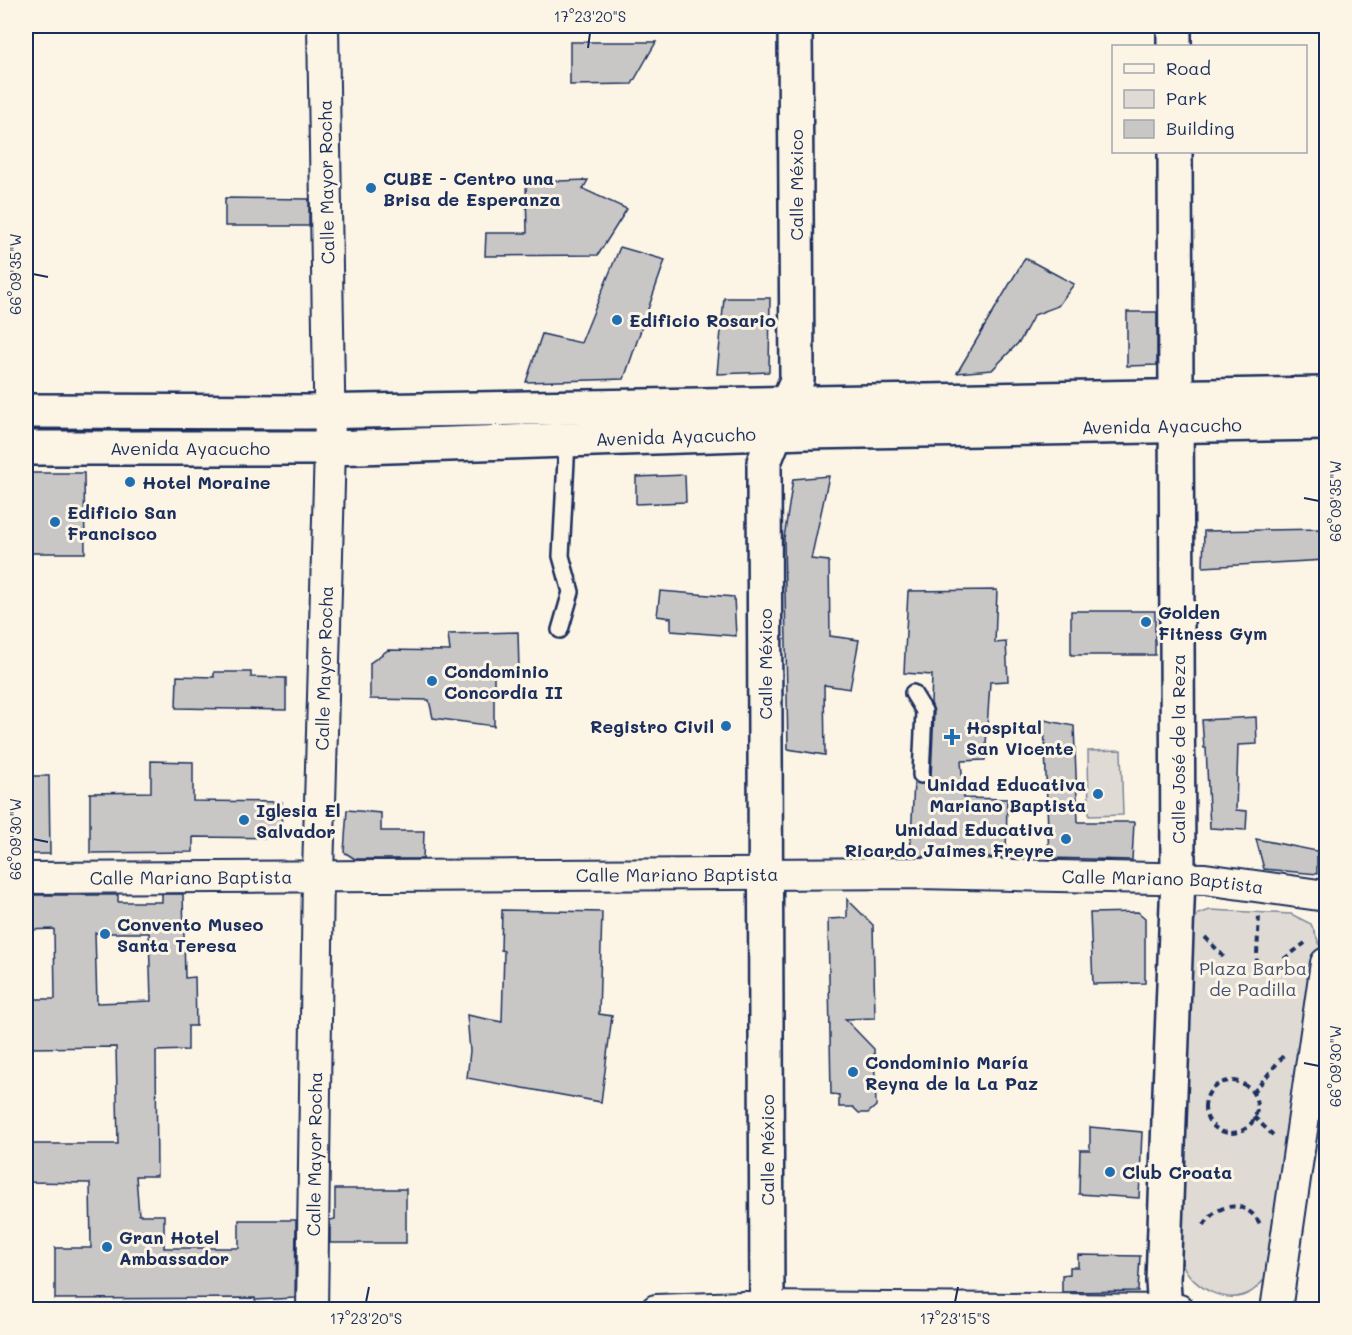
<svg xmlns="http://www.w3.org/2000/svg" width="1352" height="1335" font-family="Mali,sans-serif">
	<style>
		.green { fill: #dfdbd4; stroke: #7d8599; stroke-width: 1.5 }
		.building { fill: #c8c7c6; stroke: #1b2f5e; stroke-width: 1.5; fill-rule: evenodd }
		.lines { fill: none; stroke-linecap: round; stroke-linejoin: round }
		.lane-casing { stroke: #1b2f5e; stroke-width: 20 }
		.street-casing { stroke: #1b2f5e; stroke-width: 34 }
		.secondary-casing { stroke: #1b2f5e; stroke-width: 38 }
		.primary-casing { stroke: #1b2f5e; stroke-width: 38 }
		.path { stroke: #1b2f5e; stroke-width: 4; stroke-dasharray: 6 4.5; stroke-linecap: butt }
		.lane { stroke: #fcf5e5; stroke-width: 15 }
		.street { stroke: #fcf5e5; stroke-width: 30 }
		.secondary { stroke: #fcf5e5; stroke-width: 33 }
		.primary { stroke: #fcf5e5; stroke-width: 33 }
		.ticks { fill: none; stroke: #1b2f5e; stroke-width: 2 }
		.poi-dot { fill: #1f6fb2; stroke: #fcf5e5; stroke-width: 2 }
		.labels { text-anchor: middle; dominant-baseline: central; stroke-width: 6; stroke-linejoin: round; paint-order: stroke }
		.poi-label { font-size: 18px; font-weight: bold; fill: #1b2f5e; stroke: #fcf5e5; text-anchor: start }
		.street-label { font-size: 18px; fill: #1b2f5e; stroke: #fcf5e5 }
		.park-label { font-size: 18px; fill: #425176; stroke: #fcf5e5 }
		.neatline { fill: none; stroke: #1b2f5e; stroke-width: 2 }
		.ticks-label { font-size: 15px; text-anchor: middle; fill: #1b2f5e }
	</style>
	<rect width="100%" height="100%" fill="#fcf5e5"/>
	<filter id="ink" filterUnits="userSpaceOnUse"><feTurbulence type="fractalNoise" baseFrequency=".0167" numOctaves="2"/><feDisplacementMap in="SourceGraphic" scale="12" xChannelSelector="R" yChannelSelector="G"/><feConvolveMatrix kernelMatrix="1 2 1 2 8 2 1 2 1" color-interpolation-filters="sRGB"/></filter>
	<g filter="url(#ink)">
		<!-- green -->
		<path class="green" d="M 26,426 L 315,427 L 315,434 L 26,433 Z
			M 1121,750 L 1123,815 L 1089,816 L 1088,751 Z
			M 1210,910 L 1291,914 L 1311,924 L 1320,945 L 1274,1268 C 1267,1276 1260,1286 1251,1292 C 1227,1306 1193,1288 1183,1265 C 1180,1257 1180,1246 1179,1237 L 1193,924 L 1198,914 Z"/>
		<!-- building -->
		<path class="building" d="M 570,42 L 656,42 L 632,84 L 570,85 Z
			M 588,180 L 583,189 L 627,209 L 598,255 L 485,256 L 486,233 L 527,233 L 526,182 Z
			M 225,198 L 309,199 L 309,226 L 225,226 Z
			M 620,247 L 665,260 L 624,379 L 526,382 L 542,334 L 581,343 Z
			M 1025,258 L 1074,284 L 1058,306 L 1034,315 L 1020,341 L 992,370 L 957,373 Z
			M 724,298 L 770,298 L 769,372 L 717,374 Z
			M 1127,312 L 1157,312 L 1157,365 L 1127,366 Z
			M 26,473 L 84,473 L 85,553 L 26,553 Z
			M 685,475 L 686,502 L 636,504 L 636,477 Z
			M 829,476 L 811,559 L 829,561 L 830,636 L 859,640 L 850,689 L 824,685 L 825,755 L 788,749 L 784,538 L 793,479 Z
			M 1326,529 L 1326,560 L 1203,567 L 1204,531 Z
			M 997,590 L 995,643 L 1006,642 L 1008,681 L 990,682 L 985,760 L 961,761 L 964,798 L 1007,799 L 1006,858 L 910,856 L 914,782 L 925,784 L 931,776 L 934,711 L 931,703 L 932,675 L 904,673 L 908,591 Z
			M 660,591 L 734,597 L 736,636 L 671,631 L 671,618 L 657,616 Z
			M 1071,611 L 1155,611 L 1155,655 L 1071,655 Z
			M 518,632 L 519,670 L 494,671 L 494,726 L 433,718 L 429,700 L 370,699 L 370,663 L 388,650 L 450,651 L 448,634 Z
			M 214,672 L 251,672 L 251,677 L 286,678 L 286,710 L 176,708 L 177,676 L 214,677 Z
			M 1256,717 L 1257,744 L 1238,745 L 1236,810 L 1247,811 L 1246,830 L 1210,828 L 1206,748 L 1204,748 L 1202,720 Z
			M 1044,720 L 1074,726 L 1078,822 L 1134,822 L 1132,860 L 1049,858 Z
			M 151,761 L 193,762 L 193,801 L 282,802 L 281,838 L 193,837 L 193,852 L 90,853 L 90,793 L 151,792 Z
			M 26,776 L 49,776 L 50,854 L 26,854 Z
			M 347,810 L 381,813 L 381,831 L 424,831 L 423,859 L 355,859 L 344,852 Z
			M 1256,839 L 1317,851 L 1317,874 L 1264,869 Z
			M 162,894 L 183,894 L 185,978 L 195,977 L 196,1026 L 188,1026 L 188,1050 L 156,1051 L 157,1176 L 136,1176 L 139,1215 L 164,1215 L 164,1248 L 239,1248 L 239,1220 L 296,1220 L 295,1298 L 255,1300 L 255,1298 L 55,1299 L 55,1248 L 91,1248 L 90,1183 L 26,1182 L 26,1144 L 118,1144 L 116,1047 L 26,1048 L 26,999 L 55,999 L 54,929 L 26,930 L 26,895 L 118,895 L 118,902 L 162,902 ZM 95,933 L 149,933 L 151,1001 L 97,1003 Z
			M 847,899 L 873,925 L 875,1018 L 845,1019 L 874,1049 L 876,1106 L 868,1113 L 859,1113 L 853,1107 L 839,1107 L 839,1095 L 831,1094 L 828,919 L 847,918 Z
			M 502,910 L 602,912 L 599,1014 L 612,1016 L 601,1102 L 467,1078 L 470,1051 L 467,1015 L 502,1022 L 504,951 L 501,950 Z
			M 1138,912 L 1145,918 L 1145,983 L 1093,984 L 1090,913 Z
			M 1090,1127 L 1142,1132 L 1139,1198 L 1079,1194 L 1080,1150 L 1090,1150 Z
			M 335,1189 L 406,1189 L 406,1243 L 330,1243 L 330,1220 L 335,1219 Z
			M 1078,1255 L 1140,1256 L 1138,1291 L 1062,1292 L 1062,1275 L 1070,1274 L 1070,1267 L 1078,1267 Z"/>
		<g class="lines">
			<defs>
				<path id="lane" d="M 560,630 L 571,592 L 561,556 L 567,441
					M 913,693 L 924,711 L 921,775"/>
				<g id="street">
					<path id="s1" d="M 26,878 L 918,873 L 1205,879 L 1326,896"/>
					<path id="s2" d="M 312,1310 L 318,874 L 330,448 L 323,26"/>
					<path d="M 656,1310 L 743,1307 L 1179,1310"/>
					<path d="M 1276,1310 L 1326,963"/>
				</g>
				<path id="secondary" d="M 1174,26 L 1174,46
					M 767,1310 L 764,462 L 797,380 L 795,26
					M 1165,1310 L 1163,1281 L 1178,877 L 1175,152"/>
				<g id="primary">
					<path d="M 26,411 L 307,412 L 1326,394"/>
					<path id="s3" d="M 26,448 L 330,448 L 804,432 L 1326,423"/>
				</g>
			</defs>
			<!-- lane casing -->
			<use href="#lane" class="lane-casing"/>
			<!-- street casing -->
			<use href="#street" class="street-casing"/>
			<!-- secondary casing -->
			<use href="#secondary" class="secondary-casing"/>
			<!-- primary casing -->
			<use href="#primary" class="primary-casing"/>
			<!-- path -->
			<path class="path" d="M 1205,937 L 1225,958
				M 1284,959 L 1305,943
				M 1256,975 L 1259,914
				M1205 1107a26 26 0 1 1 52 0a26 26 0 1 1-52 0Z
				M 1253,1093 L 1283,1056
				M 1254,1117 L 1273,1135
				M 1204,1225 C 1217,1202 1247,1199 1260,1224"/>
			<!-- lane -->
			<use href="#lane" class="lane"/>
			<!-- street -->
			<use href="#street" class="street"/>
			<!-- secondary -->
			<use href="#secondary" class="secondary"/>
			<!-- primary -->
			<use href="#primary" class="primary"/>
		</g>
	</g>
	<!-- ticks -->
	<path class="ticks" d="M 588,48 L 590,33M 33,274 L 48,277M 1304,498 L 1319,501M 33,839 L 48,842M 1304,1063 L 1319,1066M 366,1302 L 369,1287M 955,1302 L 958,1287"/>
	<!-- markers -->
	<g class="poi-dot">
		<circle cx="371" cy="188" r="6"/>
		<circle cx="617" cy="320" r="6"/>
		<circle cx="130" cy="482" r="6"/>
		<circle cx="55" cy="522" r="6"/>
		<circle cx="1146" cy="622" r="6"/>
		<circle cx="432" cy="681" r="6"/>
		<circle cx="726" cy="726" r="6"/>
		<path d="M949 728h6v6h6v6h-6v6h-6v-6h-6v-6h6z"/>
		<circle cx="1098" cy="794" r="6"/>
		<circle cx="244" cy="820" r="6"/>
		<circle cx="1066" cy="839" r="6"/>
		<circle cx="105" cy="934" r="6"/>
		<circle cx="853" cy="1072" r="6"/>
		<circle cx="1110" cy="1172" r="6"/>
		<circle cx="107" cy="1247" r="6"/>
	</g>
	<g class="labels">
		<!-- poi labels -->
		<g class="poi-label">
			<text x="383" y="178">CUBE - Centro una<tspan x="383" dy="21">Brisa de Esperanza</tspan></text>
			<text x="629" y="320">Edificio Rosario</text>
			<text x="142" y="482">Hotel Moraine</text>
			<text x="67" y="512">Edificio San<tspan x="67" dy="21">Francisco</tspan></text>
			<text x="1158" y="612">Golden<tspan x="1158" dy="21">Fitness Gym</tspan></text>
			<text x="444" y="671">Condominio<tspan x="444" dy="21">Concordia II</tspan></text>
			<text x="714" y="726" text-anchor="end">Registro Civil</text>
			<text x="966" y="727">Hospital<tspan x="966" dy="21">San Vicente</tspan></text>
			<text x="1086" y="784" text-anchor="end">Unidad Educativa<tspan x="1086" dy="21">Mariano Baptista</tspan></text>
			<text x="256" y="810">Iglesia El<tspan x="256" dy="21">Salvador</tspan></text>
			<text x="1054" y="829" text-anchor="end">Unidad Educativa<tspan x="1054" dy="21">Ricardo Jaimes Freyre</tspan></text>
			<text x="117" y="924">Convento Museo<tspan x="117" dy="21">Santa Teresa</tspan></text>
			<text x="865" y="1062">Condominio María<tspan x="865" dy="21">Reyna de la La Paz</tspan></text>
			<text x="1122" y="1172">Club Croata</text>
			<text x="119" y="1237">Gran Hotel<tspan x="119" dy="21">Ambassador</tspan></text>
		</g>
		<!-- street labels -->
		<g class="street-label">
			<text transform="translate(326 182) rotate(-91)">Calle Mayor Rocha</text>
			<text transform="translate(796 185) rotate(-90)">Calle México</text>
			<text stroke="none"><textPath href="#s3" startOffset="1136">Avenida Ayacucho</textPath></text>
			<text stroke="none"><textPath href="#s3" startOffset="650">Avenida Ayacucho</textPath></text>
			<text stroke="none"><textPath href="#s3" startOffset="164">Avenida Ayacucho</textPath></text>
			<text transform="translate(765 664) rotate(-90)">Calle México</text>
			<text stroke="none"><textPath href="#s2" startOffset="642">Calle Mayor Rocha</textPath></text>
			<text transform="translate(1178 749) rotate(-90)">Calle José de la Reza</text>
			<text stroke="none"><textPath href="#s1" startOffset="651">Calle Mariano Baptista</textPath></text>
			<text stroke="none"><textPath href="#s1" startOffset="165">Calle Mariano Baptista</textPath></text>
			<text stroke="none"><textPath href="#s1" startOffset="1137">Calle Mariano Baptista</textPath></text>
			<text transform="translate(767 1150) rotate(-90)">Calle México</text>
			<text stroke="none"><textPath href="#s2" startOffset="156">Calle Mayor Rocha</textPath></text>
		</g>
		<!-- park labels -->
		<g class="park-label">
			<text x="1253" y="968">Plaza Barba<tspan x="1253" dy="21">de Padilla</tspan></text>
		</g>
	</g>
	<!-- margin -->
	<rect width="1352" height="1335" fill="none" stroke="#fcf5e5" stroke-width="66"/>
	<!-- legend -->
	<rect x="1112" y="45" width="195" height="108" fill="#fcf5e5" stroke="#a2a6af" stroke-width="1.5"/>
	<rect x="1124" y="64" width="30" height="9" fill="#fcf5e5" stroke="#a2a6af" stroke-width="1.5"/>
	<text x="1166" y="75" font-size="18" fill="#1b2f5e">Road</text>
	<rect x="1124" y="90" width="30" height="18" fill="#dfdbd4" stroke="#a2a6af" stroke-width="1.5"/>
	<text x="1166" y="105" font-size="18" fill="#1b2f5e">Park</text>
	<rect x="1124" y="120" width="30" height="18" fill="#c8c7c6" stroke="#a2a6af" stroke-width="1.5"/>
	<text x="1166" y="135" font-size="18" fill="#1b2f5e">Building</text>
	<rect x="33" y="33" width="1286" height="1269" class="neatline"/>
	<g class="ticks-label">
		<text x="590" y="22">17°23'20"S</text>
		<text transform="translate(16 274) rotate(-90)" y="5">66°09'35"W</text>
		<text transform="translate(1336 501) rotate(-90)" y="5">66°09'35"W</text>
		<text transform="translate(16 839) rotate(-90)" y="5">66°09'30"W</text>
		<text transform="translate(1336 1066) rotate(-90)" y="5">66°09'30"W</text>
		<text x="366" y="1324">17°23'20"S</text>
		<text x="955" y="1324">17°23'15"S</text>
	</g>
</svg>
